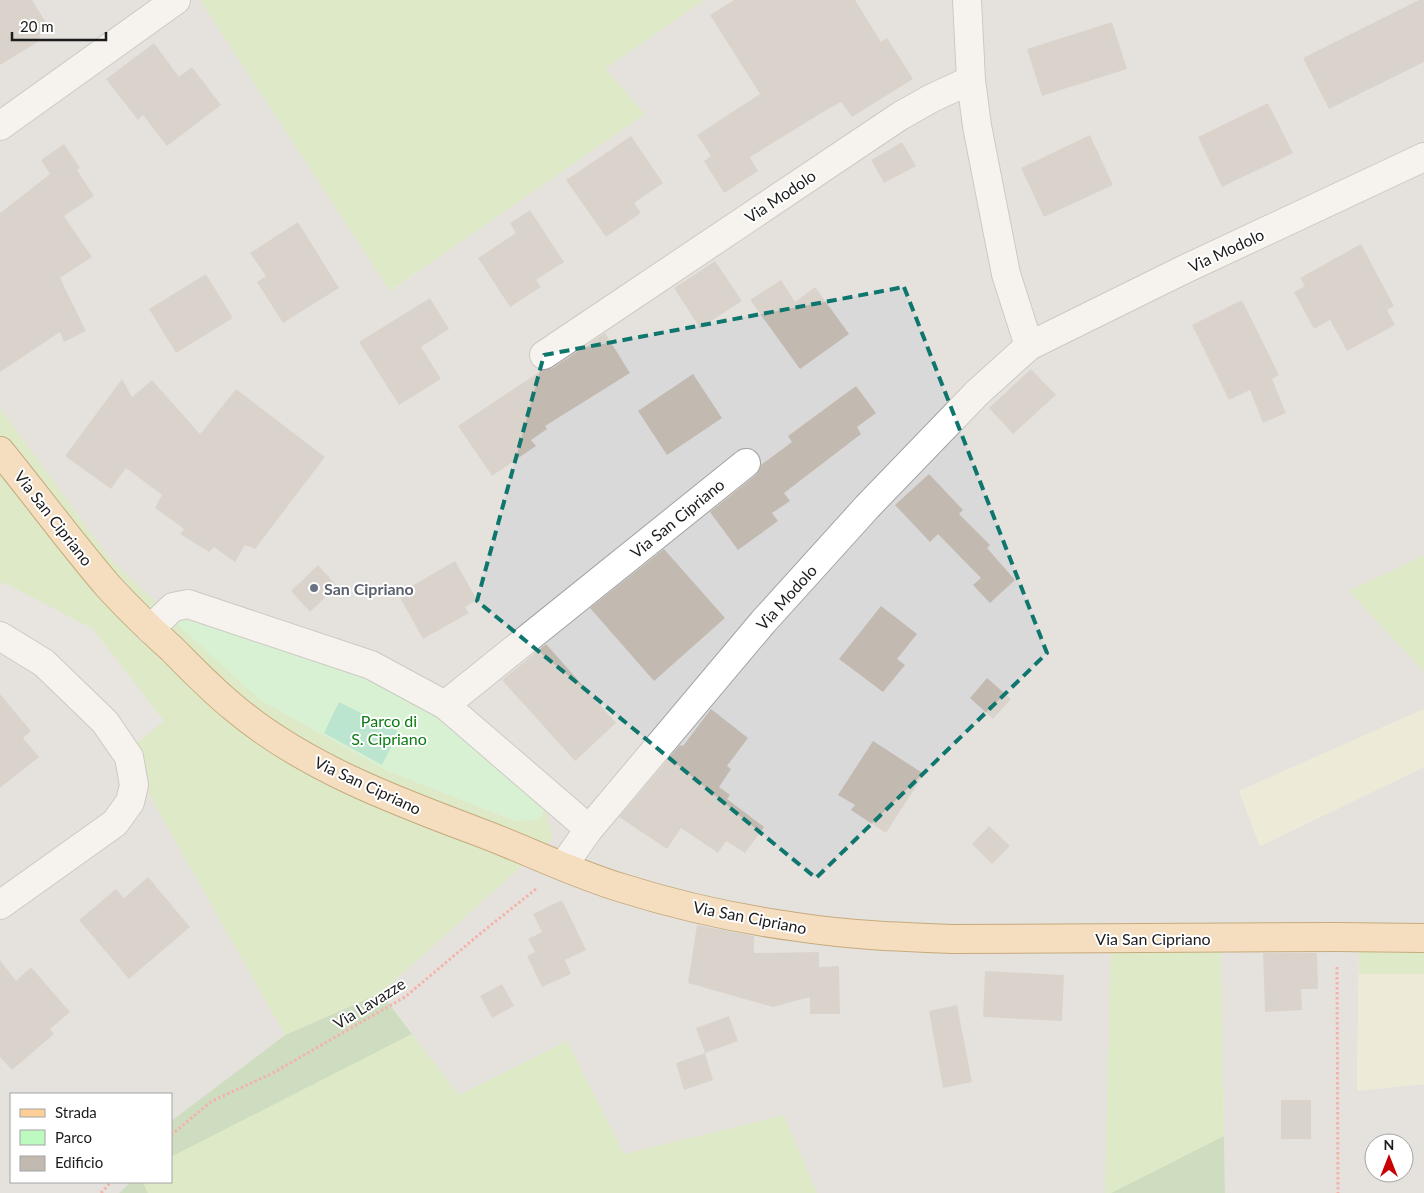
<svg xmlns="http://www.w3.org/2000/svg" width="1424" height="1193" font-family="Lato,sans-serif">
	<style>
		.residential { fill: #dad9d9; fill-rule: evenodd }
		.farmland { fill: #ebedcc }
		.grass { fill: #c8e9a6 }
		.forest { fill: #a7ce95 }
		.park { fill: #bcfac0 }
		.pitch { fill: #7ddfb7 }
		.parking { fill: #e0e0e0 }
		.building { fill: #c2b9b1 }
		.lines { fill: none; stroke-linecap: round; stroke-linejoin: round }
		.minor-casing { stroke: #a3a3a3; stroke-width: 30 }
		.major-casing { stroke: #946000; stroke-width: 30 }
		.path { stroke: #fb7265; stroke-width: 3; stroke-dasharray: 2.5 2.5; stroke-linecap: butt }
		.minor { stroke: #fff; stroke-width: 28 }
		.major { stroke: #fdcf97; stroke-width: 28 }
		.marked { fill: none; stroke: #0f766e; stroke-width: 4; stroke-dasharray: 10 6; stroke-linejoin: round }
		.worship-dot { fill: #6b7280; stroke: #fff; stroke-width: 2 }
		.labels { text-anchor: middle; dominant-baseline: central; stroke-width: 4; stroke-linejoin: round; paint-order: stroke }
		.street-label { font-size: 16px; fill: #1c1c1c; stroke: #fff }
		.worship-label { font-size: 16px; font-weight: bold; fill: #5b616d; stroke: #fff; text-anchor: start }
		.park-label { font-size: 16px; fill: #0a7a11; stroke: #fff }
	</style>
	<rect width="100%" height="100%" fill="#eee9e1"/>
	<!-- residential -->
	<path class="residential" d="M 0,0 L 200,0 L 391,291 L 644,113 L 605,69 L 704,0 L 1424,0 L 1424,555 L 1349,591 L 1424,672 L 1424,709 L 1239,791 L 1260,846 L 1424,767 L 1424,933 L 1359,936 L 1357,1090 L 1424,1084 L 1424,1193 L 1225,1193 L 1221,939 L 1111,934 L 1105,1193 L 817,1193 L 784,1115 L 624,1154 L 567,1041 L 459,1095 L 381,993 L 553,838 L 465,738 L 411,699 L 184,616 L 177,624 L 110,559 L 0,408 ZM 1374,1143 L 1404,1143 L 1404,1173 L 1374,1173 Z
		M 0,638 L 27,652 L 138,775 L 285,1035 L 171,1121 L 171,1094 L 11,1094 L 11,1182 L 131,1182 L 119,1193 L 0,1193 Z"/>
	<!-- farmland -->
	<path class="farmland" d="M 1424,709 L 1424,767 L 1260,846 L 1239,791 Z
		M 1359,974 L 1424,974 L 1424,1084 L 1357,1091 Z"/>
	<!-- grass -->
	<path class="grass" d="M 200,0 L 704,0 L 605,69 L 645,114 L 390,291 Z
		M 0,408 L 110,559 L 259,699 L 388,771 L 515,821 L 545,808 L 553,838 L 381,993 L 285,1035 L 138,775 L 0,638 Z
		M 1424,555 L 1424,672 L 1349,591 Z
		M 1424,933 L 1424,974 L 1359,974 L 1359,936 Z
		M 1111,934 L 1221,938 L 1224,1136 L 1111,1193 L 1105,1193 Z
		M 412,1034 L 459,1095 L 567,1041 L 624,1154 L 784,1115 L 817,1193 L 148,1193 L 143,1182 L 171,1182 L 171,1157 Z"/>
	<!-- forest -->
	<path class="forest" d="M 381,993 L 412,1034 L 171,1157 L 171,1121 L 285,1035 Z
		M 1224,1136 L 1225,1193 L 1111,1193 Z
		M 131,1182 L 143,1182 L 148,1193 L 119,1193 Z"/>
	<!-- park -->
	<path class="park" d="M 183,616 L 381,683 C 442,716 493,762 545,808 L 539,820 L 515,821 L 388,771 L 259,699 L 177,624 Z"/>
	<!-- pitch -->
	<path class="pitch" d="M 339,702 L 399,732 L 382,765 L 324,733 Z"/>
	<!-- parking -->
	<path class="parking" d="M 3,582 L 93,629 L 164,721 L 126,752 L 0,636 L 0,586 Z"/>
	<!-- building -->
	<path class="building" d="M 0,0 L 32,0 L 50,29 L 39,36 L 41,40 L 0,65 Z
		M 734,0 L 855,0 L 881,42 L 887,38 L 913,79 L 852,117 L 841,102 L 828,109 L 750,157 L 758,171 L 724,193 L 704,161 L 711,156 L 697,135 L 760,94 L 710,15 Z
		M 1419,0 L 1424,0 L 1424,62 L 1329,109 L 1303,58 Z
		M 1112,22 L 1127,69 L 1042,96 L 1027,49 Z
		M 154,43 L 179,77 L 192,67 L 221,105 L 167,146 L 143,115 L 138,120 L 106,79 Z
		M 1268,103 L 1293,153 L 1222,187 L 1198,137 Z
		M 1090,135 L 1113,185 L 1044,217 L 1021,168 Z
		M 631,136 L 663,183 L 634,203 L 641,213 L 606,237 L 566,180 Z
		M 902,142 L 916,166 L 884,183 L 871,160 Z
		M 64,144 L 80,168 L 77,170 L 94,196 L 64,216 L 92,257 L 60,278 L 86,331 L 64,342 L 60,332 L 0,372 L 0,213 L 50,174 L 41,160 Z
		M 530,210 L 564,262 L 536,280 L 541,287 L 510,307 L 478,258 L 516,233 L 510,223 Z
		M 298,222 L 339,288 L 283,323 L 257,282 L 266,276 L 250,253 Z
		M 1361,244 L 1394,306 L 1387,310 L 1395,325 L 1347,351 L 1330,320 L 1314,329 L 1294,292 L 1305,286 L 1300,278 Z
		M 715,261 L 742,301 L 700,328 L 674,288 Z
		M 206,274 L 233,318 L 176,353 L 149,309 Z
		M 781,280 L 795,302 L 815,287 L 849,334 L 800,369 L 750,300 Z
		M 430,298 L 449,329 L 421,347 L 441,379 L 399,405 L 359,342 Z
		M 1242,300 L 1279,375 L 1272,379 L 1286,413 L 1263,423 L 1250,390 L 1229,400 L 1192,325 Z
		M 605,333 L 630,373 L 545,426 L 547,429 L 531,440 L 536,446 L 492,476 L 458,426 L 542,370 L 553,368 Z
		M 1031,369 L 1056,395 L 1013,434 L 989,408 Z
		M 693,374 L 722,418 L 667,455 L 638,411 Z
		M 122,379 L 132,397 L 152,380 L 200,434 L 236,389 L 325,457 L 255,549 L 245,545 L 235,562 L 214,547 L 209,552 L 180,534 L 184,529 L 155,508 L 162,495 L 126,468 L 111,489 L 65,456 Z
		M 856,386 L 876,413 L 857,427 L 861,434 L 784,493 L 790,501 L 772,513 L 778,521 L 738,550 L 710,512 L 756,475 L 761,465 L 792,442 L 788,436 Z
		M 929,474 L 963,510 L 959,514 L 990,545 L 987,548 L 1015,580 L 990,603 L 973,585 L 981,578 L 938,534 L 930,542 L 895,505 Z
		M 664,549 L 725,618 L 654,681 L 590,608 Z
		M 455,561 L 477,600 L 465,607 L 469,613 L 423,639 L 398,594 Z
		M 318,565 L 337,586 L 310,612 L 291,591 Z
		M 881,606 L 917,634 L 897,659 L 905,665 L 883,692 L 839,659 Z
		M 546,644 L 616,723 L 575,761 L 502,680 Z
		M 987,678 L 1011,699 L 993,719 L 970,698 Z
		M 0,694 L 31,731 L 23,738 L 39,757 L 0,788 Z
		M 711,709 L 748,738 L 727,766 L 731,769 L 719,787 L 730,795 L 727,799 L 764,827 L 745,853 L 726,841 L 718,853 L 681,828 L 667,849 L 619,817 L 680,745 L 683,746 Z
		M 873,741 L 924,774 L 886,833 L 851,810 L 855,805 L 838,795 Z
		M 989,826 L 1010,846 L 992,864 L 972,844 Z
		M 148,877 L 190,927 L 129,979 L 79,920 L 116,889 L 124,898 Z
		M 562,900 L 586,950 L 565,960 L 571,974 L 542,987 L 527,956 L 535,952 L 528,939 L 542,932 L 533,914 Z
		M 697,925 L 754,936 L 754,953 L 819,952 L 819,967 L 839,966 L 840,1014 L 810,1014 L 810,997 L 773,1007 L 688,983 Z
		M 1263,953 L 1317,953 L 1318,989 L 1301,989 L 1302,1010 L 1265,1012 Z
		M 0,960 L 16,981 L 31,967 L 70,1012 L 50,1029 L 54,1034 L 12,1070 L 0,1057 Z
		M 985,971 L 1064,975 L 1062,1021 L 983,1017 Z
		M 502,984 L 514,1006 L 492,1018 L 480,996 Z
		M 957,1005 L 972,1082 L 943,1088 L 929,1011 Z
		M 729,1016 L 738,1041 L 705,1053 L 696,1028 Z
		M 705,1053 L 713,1080 L 684,1090 L 676,1063 Z
		M 1281,1100 L 1311,1100 L 1311,1139 L 1281,1139 Z"/>
	<g class="lines">
		<defs>
			<path id="minor" d="M 967,0 L 971,80 L 977,126 L 1006,274 L 1029,346
				M 0,126 L 176,0
				M 544,355 L 900,116 L 932,98 L 971,80
				M 150,629 L 173,607 L 188,604 L 371,665 L 445,705 L 589,829
				M 0,636 L 44,663 L 105,722 L 129,757 L 134,785 L 130,802 L 115,823 L 0,905
				M 445,705 L 746,463
				M 563,866 L 589,829 L 763,622 L 867,507 L 977,393 L 1029,346 L 1183,270 L 1424,157"/>
			<path id="major" d="M 0,451 C 36,495 71,543 108,586 C 128,608 150,629 172,649 C 192,669 211,689 233,707 C 301,765 393,800 476,831 C 525,849 572,873 622,888 C 679,906 738,919 797,927 C 848,935 901,937 953,939 L 1337,937 L 1424,938"/>
		</defs>
		<!-- minor casing -->
		<use href="#minor" class="minor-casing"/>
		<!-- major casing -->
		<use href="#major" class="major-casing"/>
		<!-- path -->
		<path class="path" d="M 1337,967 L 1338,1193
			M 171,1135 L 212,1101 L 271,1074 L 405,997 L 481,933 L 536,889
			M 101,1193 L 111,1182"/>
		<!-- minor -->
		<use href="#minor" class="minor"/>
		<!-- major -->
		<use href="#major" class="major"/>
	</g>
	<!-- marked area -->
	<path d="M0 0H1424V1193H0ZM 904,287 L 1047,653 L 816,878 L 477,601 L 544,355 Z" fill="#eee9e1" fill-opacity=".55" fill-rule="evenodd"/>
	<path class="marked" d="M 904,287 L 1047,653 L 816,878 L 477,601 L 544,355 Z"/>
	<!-- markers -->
	<circle class="worship-dot" cx="314" cy="588" r="5"/>
	<g class="labels">
		<!-- street labels -->
		<g class="street-label">
			<text transform="translate(780 196) rotate(-34)">Via Modolo</text>
			<text transform="translate(1226 250) rotate(-25)">Via Modolo</text>
			<text transform="translate(54 518) rotate(52)">Via San Cipriano</text>
			<text transform="translate(677 518) rotate(-39)">Via San Cipriano</text>
			<text transform="translate(786 597) rotate(-48)">Via Modolo</text>
			<text transform="translate(368 785) rotate(25)">Via San Cipriano</text>
			<text transform="translate(750 917) rotate(11)">Via San Cipriano</text>
			<text x="1153" y="938">Via San Cipriano</text>
			<text transform="translate(369 1003) rotate(-32)">Via Lavazze</text>
		</g>
		<!-- worship labels -->
		<g class="worship-label">
			<text x="324" y="588">San Cipriano</text>
		</g>
		<!-- park labels -->
		<g class="park-label">
			<text x="389" y="720">Parco di<tspan x="389" dy="18">S. Cipriano</tspan></text>
		</g>
	</g>
	<!-- legend -->
	<rect x="10" y="1093" width="162" height="90" fill="#ffffff" stroke="#a4a4a4"/>
	<rect x="20" y="1109" width="25" height="8" fill="#fdcf97" stroke="#a4a4a4"/>
	<text x="55" y="1118" font-size="15" fill="#1c1c1c">Strada</text>
	<rect x="20" y="1130" width="25" height="15" fill="#bcfac0" stroke="#a4a4a4"/>
	<text x="55" y="1143" font-size="15" fill="#1c1c1c">Parco</text>
	<rect x="20" y="1156" width="25" height="15" fill="#c2b9b1" stroke="#a4a4a4"/>
	<text x="55" y="1168" font-size="15" fill="#1c1c1c">Edificio</text>
	<!-- north arrow -->
	<g transform="translate(1389 1158)"><circle r="24" fill="#ffffff" stroke="#a4a4a4"/>
	<path d="M0-4L9 19L0 12L-9 19Z" fill="#c80004"/>
	<text y="-8" font-size="14" font-weight="bold" text-anchor="middle" fill="#1c1c1c">N</text>
	</g>
	<!-- scale -->
	<path d="M12 32v8h94v-8" fill="none" stroke="#1c1c1c" stroke-width="2.5"/>
	<text x="20" y="32" font-size="15" fill="#1c1c1c" stroke="#ffffff" stroke-width="4" paint-order="stroke">20 m</text>
</svg>
